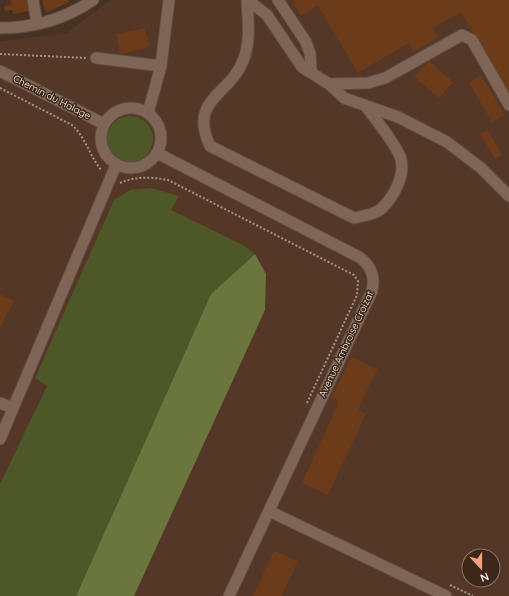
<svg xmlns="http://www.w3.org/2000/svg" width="509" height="596" font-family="Quicksand,sans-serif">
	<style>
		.built { fill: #543726; fill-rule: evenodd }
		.green { fill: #4e5728 }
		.forest { fill: #6a763d }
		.building { fill: #6b3b1a }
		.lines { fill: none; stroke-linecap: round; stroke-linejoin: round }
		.minor-casing { stroke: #5e4c41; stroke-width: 13 }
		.path { stroke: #a39288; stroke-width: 2; stroke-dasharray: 2 2; stroke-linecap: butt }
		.minor { stroke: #7e6556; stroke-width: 11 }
		.labels { text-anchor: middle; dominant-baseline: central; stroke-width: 3; stroke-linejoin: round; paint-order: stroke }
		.street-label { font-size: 10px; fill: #fdf1ea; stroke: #3c2719 }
	</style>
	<rect width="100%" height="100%" fill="#473123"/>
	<!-- built -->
	<path class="built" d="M 110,0 L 509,0 L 509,596 L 0,596 L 0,41 L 67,33 ZM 469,556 L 493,556 L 493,580 L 469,580 Z"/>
	<!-- green -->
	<path class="green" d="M107 139a23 23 0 1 1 46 0a23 23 0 1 1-46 0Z
		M 151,188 L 179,196 L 171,210 L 243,245 L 255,254 L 211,294 L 76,596 L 0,596 L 0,484 L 47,386 L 35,378 L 114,200 L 130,190 Z"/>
	<!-- forest -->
	<path class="forest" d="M 255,254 L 266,274 L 265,310 L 134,596 L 76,596 L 211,294 Z"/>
	<!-- building -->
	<path class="building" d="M 10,0 L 27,0 L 29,11 L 13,14 L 12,10 L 5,11 L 4,6 L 11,5 Z
		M 42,0 L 68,0 L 69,2 L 48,12 L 45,11 Z
		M 291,0 L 509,0 L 509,93 L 505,86 L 502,87 L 494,73 L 496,72 L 461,12 L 433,28 L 439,37 L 414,52 L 409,43 L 358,73 L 318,6 L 301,16 Z
		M 145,28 L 150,47 L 120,54 L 116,34 Z
		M 429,61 L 453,82 L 439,98 L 414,77 Z
		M 481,75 L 505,115 L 492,122 L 469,83 Z
		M 488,130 L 502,155 L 495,159 L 480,134 Z
		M 0,294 L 14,301 L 0,328 Z
		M 351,357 L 378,369 L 358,410 L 366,414 L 328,495 L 302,483 L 339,401 L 332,398 Z
		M 274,551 L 298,561 L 282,596 L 253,596 Z"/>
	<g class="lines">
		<defs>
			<path id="minor" d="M 33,0 L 37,24
				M 247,0 C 248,21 251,41 243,61 C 230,95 188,99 210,146 L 354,218 C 362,216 374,215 381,209 C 394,197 408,172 399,154 C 392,139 375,119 365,105
				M 248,0 L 267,15 L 302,67 L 329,84 L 344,98 L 398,117 L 447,142 L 481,168 L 509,196
				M 278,0 L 306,42 L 310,53 L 311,72
				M 0,28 C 34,28 65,19 93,0
				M 96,58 L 161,66
				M 0,71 L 104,124
				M 329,84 L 368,83 L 385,78 L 462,35 L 472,40 L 509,105
				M101 138a30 30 0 1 1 60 0a30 30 0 1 1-60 0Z
				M 148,113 L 161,66 L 169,0
				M 157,153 L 359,257 C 372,266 375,277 372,291 L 229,596
				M 0,403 L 13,408
				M 0,439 L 116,165
				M 269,511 L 446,596"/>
		</defs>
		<!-- minor casing -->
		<use href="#minor" class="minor-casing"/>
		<!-- path -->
		<path class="path" d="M 0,54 L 87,58
			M 0,88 L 72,125 C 86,138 90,157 102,171
			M 120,183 C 135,176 152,177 168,180 L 354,275 L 358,281 L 357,295 L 307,403
			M 450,585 L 473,596"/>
		<!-- minor -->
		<use href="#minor" class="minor"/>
	</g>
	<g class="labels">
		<!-- street labels -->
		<g class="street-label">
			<text transform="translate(52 97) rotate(27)">Chemin du Halage</text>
			<text transform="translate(346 344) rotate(-65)">Avenue Ambroise Croizat</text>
		</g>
	</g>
	<!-- north arrow -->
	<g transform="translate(481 568) rotate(159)"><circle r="19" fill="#3c2719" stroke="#89786d"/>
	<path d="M0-3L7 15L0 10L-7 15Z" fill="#f2a17e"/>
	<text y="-6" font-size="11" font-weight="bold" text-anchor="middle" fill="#fdf1ea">N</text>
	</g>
</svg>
